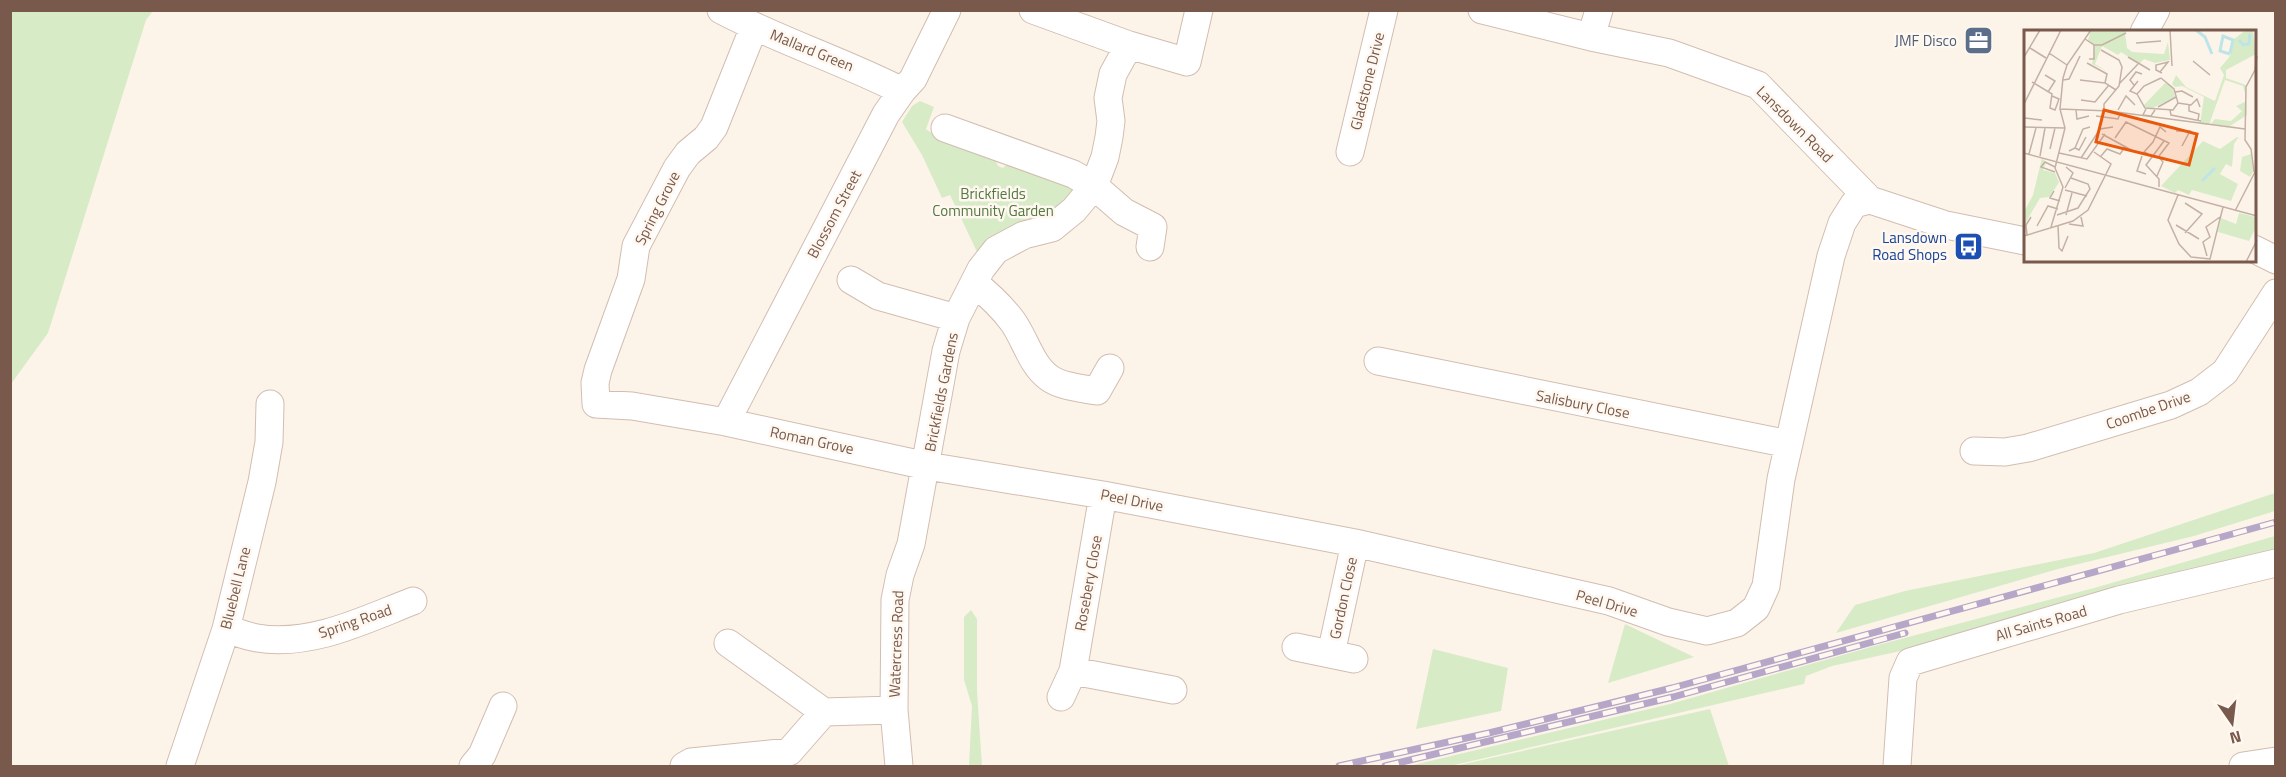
<svg xmlns="http://www.w3.org/2000/svg" width="2286" height="777" font-family="'Titillium Web',sans-serif">
	<style>
		.green { fill: #d8ebc7 }
		.lines { fill: none; stroke-linecap: round; stroke-linejoin: round }
		.minor-casing { stroke: #d2bdb1; stroke-width: 29 }
		.minor { stroke: #fff; stroke-width: 27 }
		.rail-casing { stroke: #b6a6c8; stroke-width: 7 }
		.rail { stroke: #fff8f0; stroke-width: 4.5; stroke-dasharray: 14; stroke-linecap: butt }
		.labels { text-anchor: middle; dominant-baseline: central; stroke-width: 5; stroke-linejoin: round; paint-order: stroke }
		.service-label { font-size: 15px; fill: #4e5e75; stroke: #fff8f0; text-anchor: end }
		.street-label { font-size: 15px; fill: #78594c; stroke: #fff8f0 }
		.park-label { font-size: 15px; fill: #547841; stroke: #fff8f0 }
		.transit-label { font-size: 15px; fill: #164399; stroke: #fff8f0; text-anchor: end }
		.inset-river { fill: none; stroke: #bde4e7; stroke-width: 3 }
		.inset-road { fill: none; stroke: #c4b1a5; stroke-width: 1.5 }
		.view { fill: #e8590c; fill-opacity: 0.15; stroke: #e8590c; stroke-width: 3 }
		.inset-edge { fill: none; stroke: #78594c; stroke-width: 3 }
	</style>
	<rect width="100%" height="100%" fill="#fdf4e9"/>
	<!-- green -->
	<path class="green" d="M 11,10 L 153,11 L 146,20 L 48,333 L 11,384 Z
		M 920,101 L 934,107 L 926,129 C 933,136 979,150 993,155 L 998,166 L 1003,168 L 1008,163 L 1075,187 L 1061,209 L 977,252 L 950,195 L 942,198 L 922,155 L 902,122 L 912,106 Z
		M 2275,493 L 2275,511 L 2194,536 L 2058,569 L 1836,633 L 1855,605 L 1905,591 L 2094,553 Z
		M 2275,536 L 2275,556 L 1896,652 L 1832,666 L 1806,676 L 1804,684 L 1450,766 L 1409,766 L 1670,704 L 1878,645 L 2094,588 Z
		M 971,610 L 977,619 L 977,691 L 982,766 L 969,766 L 972,706 L 964,680 L 964,617 Z
		M 1625,624 L 1694,657 L 1608,683 Z
		M 1433,649 L 1508,668 L 1501,711 L 1416,729 Z
		M 1710,709 L 1729,766 L 1455,766 Z"/>
	<g class="lines">
		<defs>
			<path id="minor" d="M 721,10 C 780,41 843,61 902,91
				M 1482,10 L 1591,37 L 1669,53 L 1758,85 L 1870,200 L 1946,225 L 2025,241
				M 754,27 L 714,127 L 706,138 L 688,153 L 677,168 L 636,246 L 631,279 L 598,370 L 595,383 L 596,404 L 632,406 L 726,422 L 927,466 L 1103,495 L 1355,543 L 1609,601 L 1668,622 L 1707,631 L 1737,623 L 1756,608 L 1766,586 L 1781,479 L 1831,256 L 1842,223 L 1854,204 L 1870,200
				M 2144,32 L 2156,10
				M 1591,37 L 1599,10
				M 1129,45 L 1187,62 L 1199,10
				M 945,128 L 1073,174 L 1094,186 L 1124,212 L 1153,227 L 1150,247
				M 1350,152 L 1384,10
				M 2254,249 L 2276,260
				M 851,280 L 878,296 L 956,318
				M 974,283 C 988,294 1002,307 1013,322 C 1025,339 1031,364 1048,377 C 1061,387 1081,388 1097,391 L 1110,368
				M 1378,361 L 1789,444
				M 726,422 L 886,114 L 902,91 L 913,79 L 947,10
				M 1974,451 L 2005,452 L 2028,448 L 2171,405 L 2199,392 L 2225,372 L 2276,293
				M 226,629 C 236,632 246,636 257,638 C 311,647 364,620 413,601
				M 728,643 L 824,712 L 894,710 L 895,600 L 900,575 L 911,544 L 946,351 L 956,318 L 981,269 L 996,250 L 1024,235 L 1052,228 L 1074,210 L 1094,186 L 1105,157 L 1109,137 L 1111,121 L 1108,98 L 1113,74 L 1129,45 L 1033,10
				M 1296,647 L 1354,659
				M 1331,654 L 1355,543
				M 1073,671 L 1173,690
				M 1061,697 L 1073,671 L 1103,495
				M 894,710 L 899,766
				M 180,766 L 226,629 L 262,482 L 269,442 L 270,404
				M 473,766 L 482,755 L 503,706
				M 684,766 L 691,762 L 789,752 L 824,712
				M 1897,766 L 1903,678 L 1910,662 L 2119,600 L 2276,563
				M 2243,766 L 2276,761"/>
		</defs>
		<!-- minor casing -->
		<use href="#minor" class="minor-casing"/>
		<!-- minor -->
		<use href="#minor" class="minor"/>
		<defs>
			<path id="rail" d="M 1339,766 L 1489,733 L 1672,688 L 2276,522
				M 1385,766 L 1673,697 L 1905,633"/>
		</defs>
		<!-- rail casing -->
		<use href="#rail" class="rail-casing"/>
		<!-- rail -->
		<use href="#rail" class="rail"/>
	</g>
	<!-- icons -->
	<defs>
		<symbol id="office-square" viewBox="-11 -11 22 22"><rect x="-9" y="-9" width="18" height="18" rx="4" fill="#5c6f8a" stroke="#fff8f0"/><path d="M-6-3h4V-5.5h4V-3h4V5H-6ZM-1-4.5V-3h2v-1.5ZM-6 0V1H6V0Z" fill="#fff"/></symbol>
		<symbol id="bus-square" viewBox="-11 -11 22 22"><rect x="-9" y="-9" width="18" height="18" rx="4" fill="#1a4fb4" stroke="#fff8f0"/><path d="M-5-6H5V4H4V6H2V4H-2V6H-4V4H-5ZM-3.5-4V0h7V-4ZM-3.5 1.2v1.5H-2V1.2ZM2 1.2v1.5H3.5V1.2Z" fill="#fff"/></symbol>
	</defs>
	<g fill-rule="evenodd">
		<use href="#office-square" x="1962" y="24" width="33" height="33"/>
		<use href="#bus-square" x="1952" y="230" width="33" height="33"/>
	</g>
	<g class="labels">
		<!-- service labels -->
		<g class="service-label">
			<text x="1957" y="40">JMF Disco</text>
		</g>
		<!-- street labels -->
		<g class="street-label">
			<text transform="translate(812 50) rotate(22)">Mallard Green</text>
			<text transform="translate(1367 81) rotate(-76)">Gladstone Drive</text>
			<text transform="translate(1795 124) rotate(45)">Lansdown Road</text>
			<text transform="translate(657 208) rotate(-63)">Spring Grove</text>
			<text transform="translate(834 214) rotate(-62)">Blossom Street</text>
			<text transform="translate(941 392) rotate(-79)">Brickfields Gardens</text>
			<text transform="translate(1583 404) rotate(11)">Salisbury Close</text>
			<text transform="translate(2148 410) rotate(-19)">Coombe Drive</text>
			<text transform="translate(812 440) rotate(12)">Roman Grove</text>
			<text transform="translate(1132 500) rotate(11)">Peel Drive</text>
			<text transform="translate(1088 583) rotate(-80)">Rosebery Close</text>
			<text transform="translate(235 588) rotate(-76)">Bluebell Lane</text>
			<text transform="translate(1343 598) rotate(-78)">Gordon Close</text>
			<text transform="translate(1607 603) rotate(16)">Peel Drive</text>
			<text transform="translate(355 621) rotate(-19)">Spring Road</text>
			<text transform="translate(2041 623) rotate(-16)">All Saints Road</text>
			<text transform="translate(896 644) rotate(-88)">Watercress Road</text>
		</g>
		<!-- park labels -->
		<g class="park-label">
			<text x="993" y="193">Brickfields<tspan x="993" dy="17">Community Garden</tspan></text>
		</g>
		<!-- transit labels -->
		<g class="transit-label">
			<text x="1947" y="237">Lansdown<tspan x="1947" dy="17">Road Shops</tspan></text>
		</g>
	</g>
	<!-- overview -->
	<g transform="translate(2024 30)">
		<rect width="232" height="232" fill="#fdf4e9"/>
		<path d="M 67,0 L 104,0 L 101,3 L 103,18 L 108,22 L 140,24 L 144,12 L 146,30 L 131,33 L 120,29 L 115,34 L 97,22 L 94,25 L 78,16 L 71,34 L 83,41 L 68,34 L 71,16 L 64,10 ZM 222,0 L 229,0 L 232,24 L 202,40 L 202,48 L 222,55 L 223,85 L 206,96 L 217,98 L 187,94 L 191,89 L 207,91 L 218,81 L 212,76 L 223,71 L 219,56 L 201,50 L 185,95 L 176,94 L 180,67 L 158,56 L 151,57 L 148,54 L 152,45 L 162,57 L 191,71 L 200,45 L 196,38 L 206,26 L 210,9 ZM 141,53 L 148,56 L 151,67 L 127,79 L 119,76 ZM 213,107 L 219,110 L 214,108 L 210,114 L 208,137 L 202,134 L 196,144 L 214,154 L 207,171 L 168,160 L 165,165 L 154,160 L 151,163 L 137,156 L 179,111 L 196,119 ZM 227,124 L 229,142 L 226,147 L 216,141 L 218,127 ZM 18,128 L 22,132 L 19,140 L 31,143 L 35,152 L 26,167 L 16,168 L 2,192 L 0,206 L 0,182 L 9,165 ZM 215,183 L 232,187 L 232,197 L 225,211 L 194,202 L 197,188 L 212,194 Z" fill="#d8ebc7"/>
		<path class="inset-river" d="M 172,0 L 181,7 L 188,24M 215,10 L 219,15 L 225,14 L 226,4M 206,24 L 196,21 L 199,6 L 209,10 L 206,23M 178,151 L 191,138"/>
		<path class="inset-road" d="M 146,0 L 148,36M 61,9 L 70,15 L 70,29 L 65,29M 112,13 L 137,11M 70,15 L 78,15 L 102,3M 6,18 L 22,28M 77,20 L 95,30 L 98,37 L 95,56 L 80,74 L 80,81M 25,23 L 43,35M 0,27 L 16,0M 104,27 L 126,40M 169,31 L 186,45M 63,33 L 83,44 L 81,53 L 92,60M 136,42 L 144,32 L 132,35 L 132,40 L 138,43M 21,45 L 31,51 L 24,62M 39,50 L 45,49 L 56,26M 56,50 L 81,53M 114,51 L 106,61 L 113,64 L 121,78 L 149,80 L 154,73 L 150,59 L 137,48M 8,52 L 28,64 L 26,78 L 31,80 L 35,69 L 28,66M 95,54 L 114,34M 110,55 L 106,50 L 112,42 L 118,44M 151,62 L 158,61 L 169,67M 113,64 L 120,56 L 137,48M 57,70 L 71,72 L 85,55M 154,73 L 167,75 L 173,69 L 176,77M 0,74 L 37,0M 165,75 L 165,81 L 175,84 L 174,90M 134,77 L 152,67M 36,79 L 85,81 L 221,99M 122,79 L 119,85 L 127,86 L 131,80M 52,80 L 53,89 L 65,86M 94,80 L 102,66 L 111,75M 146,80 L 147,85 L 177,91M 72,86 L 94,89 L 96,84M 0,88 L 18,90M 0,97 L 41,98M 152,101 L 166,101 L 158,116M 78,104 L 109,121M 91,108 L 102,92 L 145,113 L 135,126M 51,118 L 55,120 L 62,107M 26,119 L 31,98M 45,121 L 51,118 L 59,99 L 66,97M 0,123 L 233,186M 35,123 L 63,129 L 81,104M 5,124 L 12,98M 124,124 L 120,122 L 129,112 L 136,97 L 142,102M 16,126 L 21,98M 77,126 L 83,119 L 96,124 L 101,117M 118,126 L 113,141 L 122,144M 57,128 L 76,99 L 89,97M 31,137 L 21,132 L 17,137 L 31,142M 230,142 L 227,119 L 221,110 L 222,57 L 231,40 L 233,26M 133,146 L 139,132 L 134,126M 135,157 L 135,149 L 122,135 L 140,111M 41,158 L 49,143 L 42,137M 41,160 L 63,166M 30,161 L 26,168 L 36,171M 154,165 L 144,190 L 155,214 L 167,227M 211,181 L 231,142M 33,185 L 54,178 L 66,159 L 64,154 L 47,148M 42,185 L 48,163M 45,194 L 59,196 L 57,187M 34,195 L 35,218 L 38,221 L 44,206M 152,195 L 175,209M 13,196 L 24,176 L 34,179M 27,197 L 39,157 L 31,138 L 41,98 L 36,79 L 39,48 L 43,35 L 67,0M 161,203 L 178,184 L 161,173M 3,205 L 2,195 L 7,187M 0,206 L 49,191 L 64,180 L 87,134 L 70,122M 183,226 L 179,212 L 186,207 L 182,197 L 196,187M 167,227 L 186,229 L 199,177M 222,232 L 233,210"/>
		<path class="view" d="M 80,80 L 173,104 L 165,135 L 72,112 Z"/>
		<rect width="232" height="232" class="inset-edge"/>
	</g>
	<!-- border -->
	<rect width="2286" height="777" fill="none" stroke="#78594c" stroke-width="24"/>
	<!-- north arrow -->
	<g transform="translate(2232 723) rotate(166)" stroke="#fff8f0" stroke-width="4.5" paint-order="stroke">
	<path d="M0-4.5L10 22L0 15L-10 22Z" fill="#78594c"/>
	<text y="-9" font-size="16" font-weight="bold" text-anchor="middle" fill="#78594c">N</text>
	</g>
</svg>
